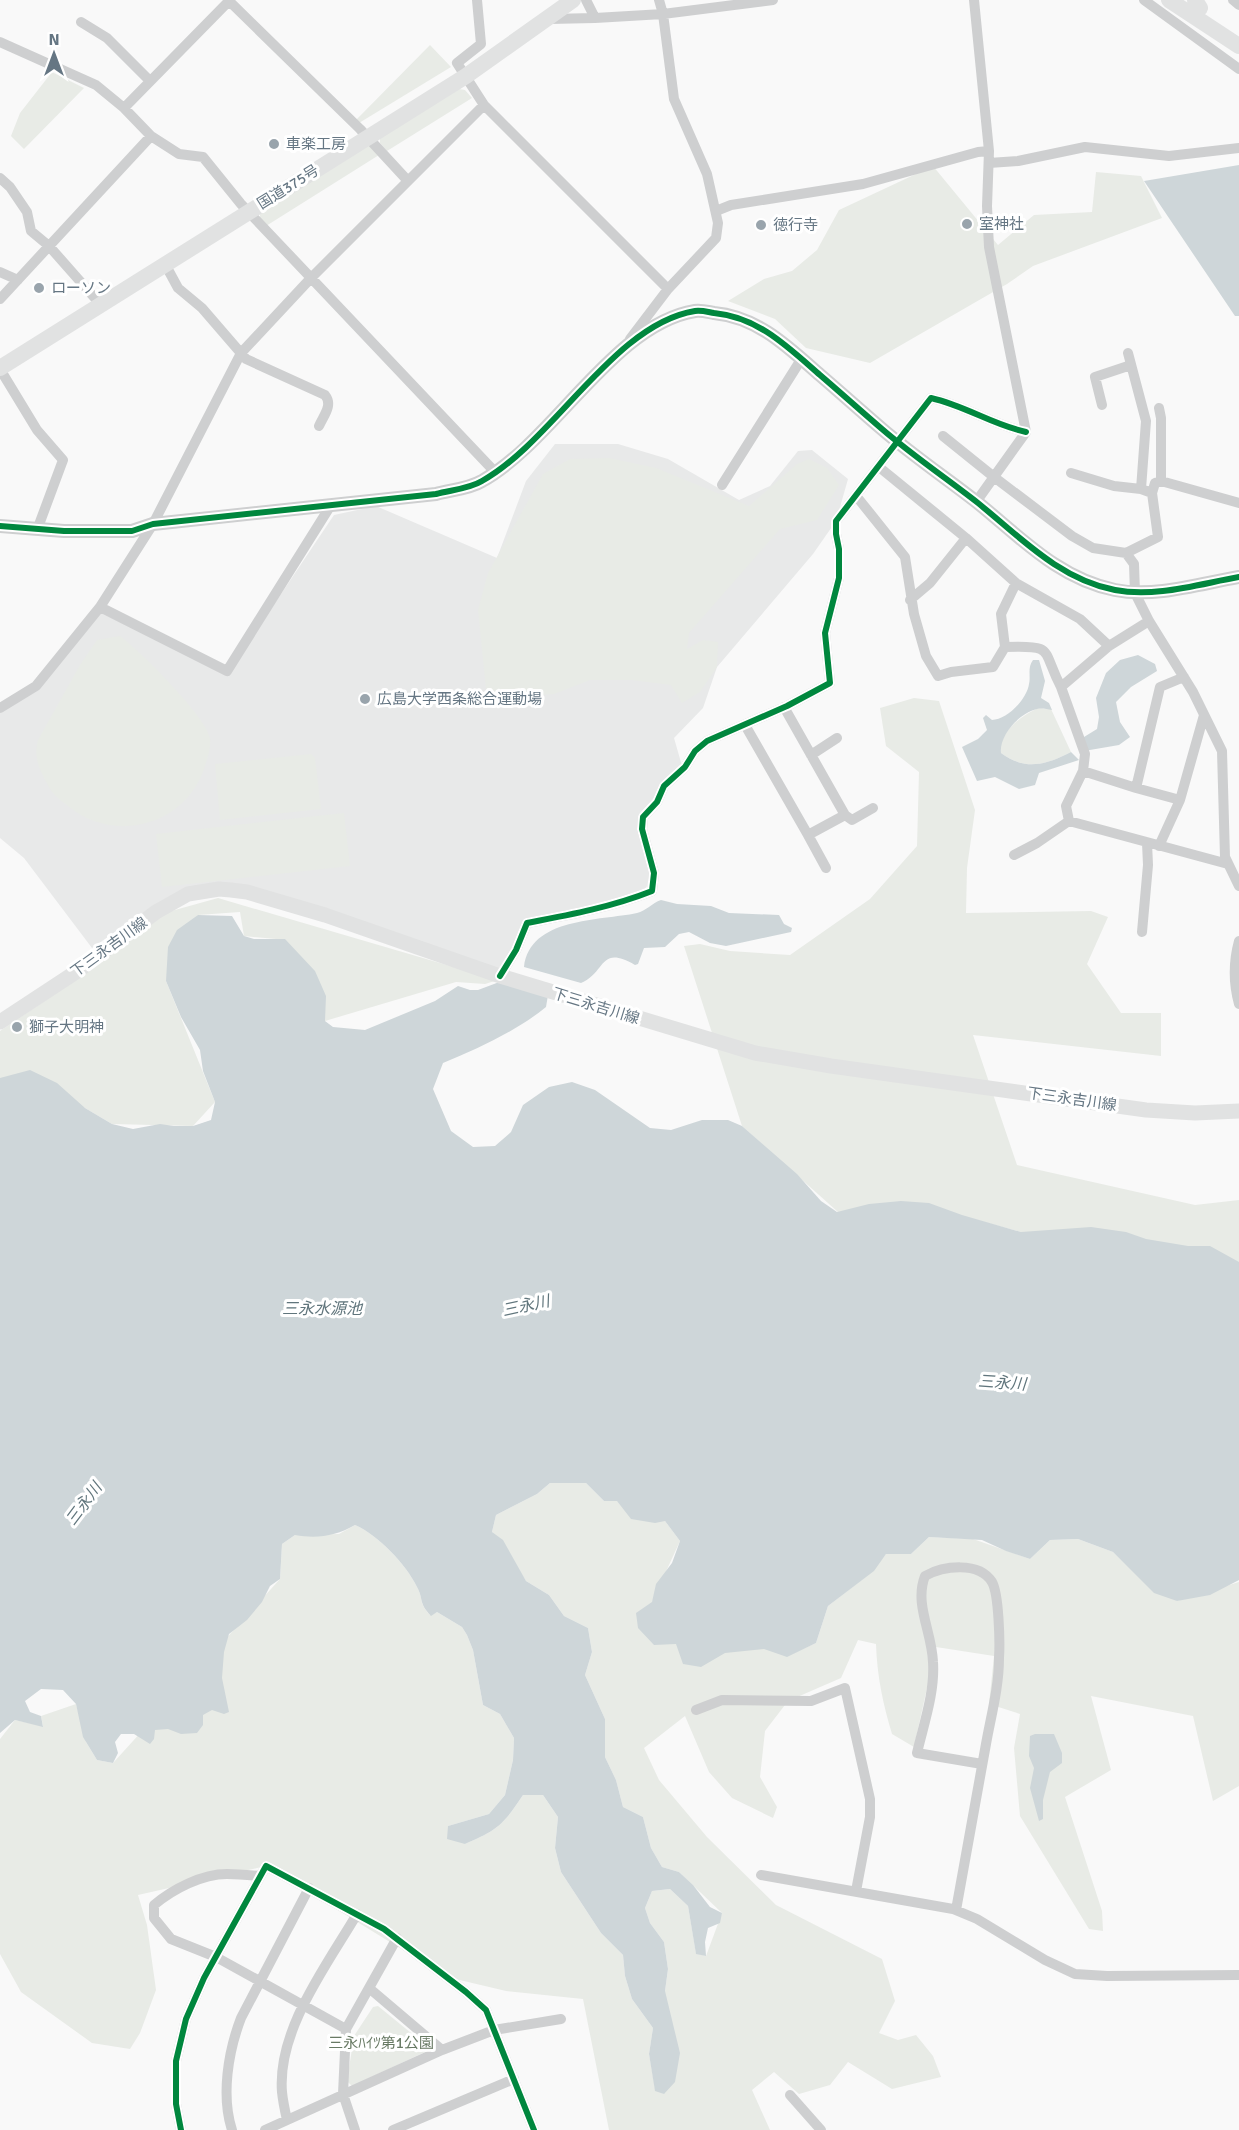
<svg xmlns="http://www.w3.org/2000/svg" width="1239" height="2130" font-family="Signika,'Noto Sans JP',sans-serif">
	<style>
		.built { fill: #e8e9e9 }
		.green { fill: #e8ebe6 }
		.water { fill: #ced6d9 }
		.lines { fill: none; stroke-linecap: round; stroke-linejoin: round }
		.minor { stroke: #cecfd0; stroke-width: 10 }
		.tertiary { stroke: #cecfd0; stroke-width: 14 }
		.secondary { stroke: #e1e2e2; stroke-width: 15 }
		.trunk { stroke: #e1e2e2; stroke-width: 16 }
		.cycleway-casing { stroke: #fff; stroke-width: 10 }
		.cycleway { stroke: #00873e; stroke-width: 6 }
		.poi-dot { fill: #99a4ac; stroke: #fff; stroke-width: 2 }
		.labels { text-anchor: middle; dominant-baseline: central; stroke-width: 6; stroke-linejoin: round; paint-order: stroke }
		.poi-label { font-size: 15px; fill: #657683; stroke: #fff; text-anchor: start }
		.street-label { font-size: 15px; fill: #657683; stroke: #fff }
		.park-label { font-size: 15px; fill: #687a64; stroke: #fff }
		.water-label { font-size: 16px; font-style: italic; fill: #60757c; stroke: #fff }
	</style>
	<rect width="100%" height="100%" fill="#f9f9f9"/>
	<!-- built -->
	<path class="built" d="M 555,444 L 618,444 L 668,459 L 739,500 L 770,486 L 798,451 L 812,450 L 848,479 L 836,521 L 813,554 L 717,667 L 703,708 L 674,738 L 682,766 L 639,816 L 650,875 L 646,889 L 632,896 L 526,921 L 513,948 L 498,969 L 296,902 L 180,892 L 144,912 L 92,948 L 24,858 L 0,838 L 0,713 L 38,690 L 101,613 L 228,673 L 334,515 L 376,506 L 497,558 L 526,481 Z"/>
	<!-- green -->
	<path class="green" d="M 430,45 L 451,67 L 359,123 L 356,120 Z
		M 52,72 L 84,88 L 24,149 L 11,136 L 20,113 Z
		M 459,89 L 465,90 L 472,98 L 387,151 L 380,143 L 380,137 Z
		M 366,145 L 372,146 L 379,155 L 266,226 L 260,219 L 260,212 Z
		M 933,166 L 998,245 L 1034,215 L 1092,212 L 1096,172 L 1141,176 L 1162,218 L 1033,266 L 1007,284 L 870,363 L 806,348 L 775,319 L 728,301 L 764,279 L 792,271 L 817,250 L 839,210 Z
		M 609,458 L 656,468 L 749,506 L 797,464 L 809,459 L 827,468 L 839,485 L 817,520 L 780,529 L 689,633 L 687,649 L 703,640 L 718,642 L 717,667 L 700,692 L 682,703 L 671,685 L 631,680 L 590,680 L 554,694 L 487,699 L 478,610 L 488,573 L 543,474 L 570,459 Z
		M 120,636 C 139,650 208,718 210,739 C 211,748 208,757 205,766 C 187,825 115,845 68,806 C 61,800 53,795 49,787 C 40,771 33,758 38,740 L 80,665 L 97,640 Z
		M 914,698 L 939,701 L 975,810 L 967,868 L 966,913 L 1091,911 L 1108,917 L 1087,964 L 1121,1013 L 1161,1013 L 1161,1056 L 973,1035 L 1017,1165 L 1195,1205 L 1239,1200 L 1239,1271 L 1021,1232 L 911,1202 L 838,1212 L 742,1126 L 684,946 L 700,944 L 730,951 L 790,955 L 870,899 L 917,846 L 919,772 L 886,746 L 880,708 Z
		M 1038,708 L 1051,709 L 1071,752 C 1046,765 1025,771 1001,753 C 998,732 1021,716 1038,708 Z
		M 311,754 L 315,758 L 321,809 L 220,820 L 215,764 Z
		M 344,813 L 350,866 L 162,887 L 156,834 Z
		M 218,898 L 498,980 L 485,984 L 456,982 L 325,1021 L 276,939 L 244,936 L 240,912 L 198,915 L 166,981 L 215,1102 L 193,1126 L 112,1124 L 85,1108 L 0,1080 L 0,1031 L 92,969 L 157,915 Z
		M 550,1483 L 586,1483 L 604,1501 L 617,1501 L 665,1521 L 680,1541 L 652,1602 L 765,1641 L 787,1656 L 816,1643 L 828,1606 L 868,1575 L 886,1554 L 911,1554 L 929,1537 L 973,1539 L 1030,1559 L 1050,1540 L 1078,1539 L 1113,1552 L 1135,1573 L 1177,1601 L 1239,1582 L 1239,1786 L 1213,1801 L 1193,1716 L 1091,1696 L 1111,1770 L 1065,1797 L 1102,1911 L 1103,1931 L 1089,1929 L 1020,1816 L 1014,1748 L 1020,1714 L 989,1704 L 994,1656 L 936,1647 L 914,1747 L 892,1734 C 883,1704 877,1676 876,1644 L 858,1640 L 841,1678 L 788,1701 L 765,1731 L 760,1777 L 777,1807 L 773,1818 L 732,1798 L 709,1772 L 685,1716 L 644,1748 L 659,1780 L 707,1837 L 776,1905 L 882,1959 L 895,2001 L 879,2033 L 898,2040 L 916,2035 L 933,2056 L 941,2077 L 892,2089 L 848,2062 L 830,2085 L 799,2094 L 774,2072 L 752,2090 L 770,2130 L 609,2130 L 583,1999 L 506,1991 L 447,1977 L 266,1866 L 138,1895 L 147,1925 L 156,1990 L 140,2033 L 130,2049 L 92,2043 L 21,1992 L 0,1954 L 0,1739 L 15,1720 L 43,1726 L 41,1716 L 76,1704 L 86,1742 L 97,1760 L 113,1763 L 280,1579 L 282,1544 L 295,1535 L 339,1534 L 355,1525 C 378,1535 406,1564 417,1587 C 424,1600 418,1602 430,1615 L 437,1612 L 462,1627 L 467,1635 L 473,1650 L 483,1705 L 500,1714 L 514,1738 L 513,1760 L 505,1795 L 489,1814 L 448,1826 L 465,1844 C 498,1830 503,1825 523,1795 L 543,1795 L 558,1817 L 555,1848 L 561,1872 L 601,1933 L 623,1955 L 625,1976 L 632,1999 L 653,2028 L 649,2054 L 655,2088 L 664,2094 L 665,1991 L 668,1969 L 664,1942 L 650,1923 L 645,1908 L 652,1891 L 670,1889 L 688,1906 L 696,1953 L 706,1956 L 722,1913 L 679,1872 L 662,1867 L 651,1848 L 643,1817 L 623,1807 L 616,1780 L 605,1757 L 605,1719 L 585,1675 L 592,1652 L 588,1628 L 564,1616 L 549,1595 L 526,1581 L 492,1532 L 496,1515 L 537,1494 Z
		M 378,2006 L 427,2046 L 425,2052 L 352,2086 L 347,2081 L 354,2036 L 373,2007 Z"/>
	<!-- water -->
	<path class="water" d="M 1239,165 L 1239,316 L 1235,316 L 1144,181 Z
		M 1138,655 L 1155,664 L 1157,671 L 1131,687 L 1116,702 L 1120,722 L 1130,737 L 1119,745 L 1084,751 L 1084,737 L 1097,729 L 1099,717 L 1096,698 L 1106,673 L 1120,660 Z
		M 1033,660 L 1039,660 L 1045,681 L 1041,698 L 1049,703 L 1052,710 C 1047,709 1041,708 1037,709 C 1019,713 999,736 1001,753 C 1025,771 1046,765 1071,752 L 1079,760 L 1039,773 L 1035,785 L 1019,789 L 995,777 L 977,781 L 962,747 L 978,739 L 987,730 L 983,718 L 986,715 L 992,720 C 1007,720 1027,699 1029,684 C 1031,676 1027,668 1033,660 Z
		M 661,900 L 677,904 L 711,906 L 729,913 L 779,915 L 784,924 L 792,928 L 791,932 L 726,946 L 710,943 L 689,932 L 679,934 L 665,947 L 644,948 L 638,964 L 635,965 C 599,944 606,973 581,983 L 524,967 C 530,917 600,921 637,913 C 646,911 652,903 661,900 Z
		M 198,915 L 232,916 L 244,936 L 254,939 L 285,939 L 315,971 L 326,996 L 325,1021 L 333,1027 L 365,1030 L 435,1001 L 458,986 L 470,990 L 478,990 L 502,981 L 548,995 L 546,1007 C 515,1032 479,1048 443,1063 L 433,1089 L 451,1131 L 473,1147 L 495,1146 L 511,1132 L 523,1105 L 549,1087 L 572,1082 L 595,1090 L 650,1128 L 671,1130 L 702,1120 L 728,1120 L 742,1126 L 797,1174 L 821,1201 L 837,1212 L 869,1204 L 901,1201 L 929,1203 L 962,1215 L 1021,1232 L 1091,1227 L 1126,1232 L 1146,1239 L 1188,1246 L 1210,1246 L 1239,1262 L 1239,1580 L 1210,1595 L 1177,1601 L 1154,1593 L 1113,1552 L 1078,1539 L 1050,1540 L 1030,1559 L 1006,1551 L 982,1540 L 929,1537 L 911,1554 L 886,1554 L 874,1571 L 828,1606 L 816,1643 L 787,1657 L 764,1649 L 725,1653 L 701,1667 L 683,1664 L 676,1644 L 654,1645 L 638,1628 L 636,1613 L 652,1602 L 656,1584 L 672,1563 L 680,1541 L 665,1521 L 655,1523 L 631,1519 L 617,1501 L 604,1501 L 586,1483 L 550,1483 L 537,1494 L 496,1515 L 492,1532 L 503,1540 L 526,1581 L 549,1595 L 564,1616 L 588,1628 L 592,1652 L 585,1675 L 605,1719 L 605,1757 L 616,1780 L 623,1807 L 643,1817 L 651,1848 L 662,1867 L 679,1872 L 693,1885 L 710,1907 L 722,1913 L 720,1923 L 708,1928 L 705,1942 L 706,1956 L 696,1954 L 688,1906 L 670,1889 L 652,1891 L 645,1908 L 650,1923 L 664,1942 L 668,1969 L 665,1991 L 680,2053 L 675,2082 L 664,2094 L 655,2091 L 649,2054 L 653,2028 L 632,1999 L 625,1976 L 623,1955 L 601,1933 L 561,1872 L 555,1848 L 558,1817 L 543,1795 L 523,1795 C 503,1825 498,1830 465,1844 L 447,1839 L 448,1826 L 489,1814 L 505,1795 L 513,1760 L 514,1738 L 500,1714 L 483,1705 L 473,1650 L 467,1635 L 462,1627 L 437,1612 L 431,1616 C 418,1602 424,1600 417,1587 C 406,1564 378,1535 355,1525 C 336,1536 317,1539 295,1535 L 282,1544 L 280,1579 L 270,1586 L 262,1602 L 247,1620 L 229,1634 L 224,1652 L 222,1678 L 229,1712 L 224,1714 L 212,1710 L 203,1715 L 203,1725 L 197,1733 L 181,1734 L 168,1729 L 155,1730 L 154,1739 L 150,1744 L 134,1734 L 121,1734 L 115,1742 L 118,1753 L 113,1763 L 97,1760 L 83,1737 L 76,1704 L 63,1690 L 41,1689 L 25,1701 L 30,1712 L 41,1716 L 43,1727 L 15,1720 L 0,1733 L 0,1078 L 30,1070 L 57,1083 L 85,1108 L 112,1124 L 133,1129 L 160,1124 L 174,1126 L 193,1126 L 211,1120 L 215,1102 L 203,1071 L 200,1050 L 181,1017 L 166,981 L 168,947 L 177,930 Z
		M 1035,1734 L 1054,1734 L 1062,1753 L 1062,1763 L 1050,1772 L 1043,1800 L 1043,1819 L 1039,1821 L 1030,1788 L 1034,1768 L 1029,1756 L 1030,1736 Z"/>
	<g class="lines">
		<!-- minor -->
		<path class="minor" d="M 477,0 L 481,44 L 457,63 L 484,105 L 668,289
			M 586,0 L 595,18
			M 974,0 L 989,151 L 987,206 L 989,247 L 1026,432
			M 1144,0 L 1239,69
			M 1233,0 L 1239,5
			M 229,1 L 360,129 L 408,181
			M 549,19 L 595,18 L 663,14 L 773,0
			M 81,22 L 107,38 L 150,81
			M 0,42 L 96,85 L 124,108 L 151,136 L 179,154 L 203,157 L 241,204 L 495,472
			M 124,108 L 230,0
			M 989,163 L 1018,161 L 1085,147 L 1169,156 L 1239,148
			M 0,178 L 10,187 L 27,212 L 31,231 L 49,246 L 101,305
			M 716,211 L 731,205 L 863,184 L 978,152 L 989,151
			M 165,264 L 178,288 L 202,308 L 246,359 L 325,395 C 333,405 324,415 319,426
			M 0,272 L 18,280
			M 0,299 L 151,136
			M 630,339 L 668,289 L 716,238 L 718,223 L 707,174 L 674,99 L 663,14 L 659,0
			M 1128,353 L 1146,421 L 1141,489
			M 0,369 L 37,430 L 63,460 L 37,530
			M 1102,405 L 1095,377 L 1131,365
			M 1159,408 L 1161,418 L 1161,481
			M 943,436 L 994,477 L 1072,536 L 1093,548 L 1126,553 L 1158,537 L 1152,493
			M 879,467 L 966,538 L 1016,583 L 1080,619 L 1109,646
			M 1071,473 L 1114,486 L 1141,489 L 1152,493 L 1155,483 L 1161,481
			M 1161,481 L 1239,503
			M 722,485 L 802,358
			M 857,497 L 905,557 L 914,614 L 926,656 L 938,676 L 951,672 L 993,667 L 1005,647 C 1056,645 1041,649 1061,687 L 1109,646 L 1149,621
			M 976,502 L 1026,432
			M 1126,553 L 1134,564 L 1135,593 L 1149,621 L 1193,692 L 1222,751 L 1225,857 L 1239,886
			M 910,600 L 930,583 L 966,538
			M 100,607 L 227,671 L 331,505
			M 1005,647 L 1001,614 L 1016,583
			M 1184,677 L 1160,687 L 1136,788 L 1083,771 L 1066,806 L 1069,821 L 1228,864
			M 1061,687 L 1085,754 L 1083,771
			M 0,708 L 36,686 L 100,607 L 153,524 L 241,353 L 311,278 L 484,105
			M 745,725 L 808,835 L 845,815 L 784,707
			M 811,755 L 837,738
			M 1136,788 L 1180,800
			M 845,815 L 852,820 L 873,808
			M 808,835 L 826,868
			M 1159,846 L 1180,800 L 1204,715
			M 1014,855 L 1037,843 L 1069,821
			M 1142,932 L 1148,865 L 1147,843
			M 1239,941 C 1233,963 1233,982 1239,1004
			M 500,976 L 516,950 L 527,923 C 569,915 612,907 652,891 L 654,873 L 642,829 L 643,817 L 657,802 L 664,786 L 685,767 L 695,751 L 707,741 L 787,706 L 830,683 L 825,633 L 839,578 L 839,549 L 836,534 L 836,521 L 931,398 C 966,406 993,425 1026,432
			M 696,1710 L 722,1700 L 811,1701 L 845,1688 L 870,1799 L 870,1817 L 856,1891
			M 761,1875 L 953,1909 L 977,1919 L 1045,1960 L 1075,1974 L 1107,1976 L 1239,1975
			M 260,1876 C 249,1875 238,1874 227,1874 C 202,1874 173,1889 154,1905 L 154,1918 L 171,1939 L 216,1957 L 346,2029
			M 956,1910 C 966,1855 976,1799 986,1744 C 991,1716 999,1687 999,1658 C 1000,1643 999,1594 992,1582 C 979,1561 943,1566 925,1576 C 914,1604 932,1632 933,1662 C 935,1692 924,1723 917,1753 L 982,1764
			M 369,1988 L 442,2050
			M 790,2095 L 821,2130
			M 287,2120 C 285,2111 283,2102 282,2092 C 277,2030 327,1965 357,1914
			M 181,2130 L 176,2104 L 176,2061 L 186,2019 L 204,1978 L 266,1866 L 384,1929 L 466,1992 L 486,2010 L 534,2130
			M 232,2130 C 221,2096 228,2052 241,2018 L 309,1888
			M 265,2130 L 442,2050 L 494,2030 L 561,2019
			M 355,2130 L 343,2094 L 346,2029 L 397,1938
			M 393,2130 L 514,2079"/>
		<!-- tertiary -->
		<path class="tertiary" d="M 0,526 L 64,531 L 132,531 L 153,524 L 436,494 C 450,490 469,489 482,481 C 554,441 614,324 695,311 C 701,310 708,312 714,313 C 758,317 788,347 820,375 C 841,393 861,411 882,429 C 912,455 946,478 978,503 C 1020,537 1059,579 1115,590 C 1155,598 1199,584 1239,577"/>
		<!-- secondary -->
		<path class="secondary" d="M 0,1022 L 79,970 L 156,912 L 188,894 L 219,889 L 231,890 L 247,892 L 325,915 L 500,976 L 755,1053 L 831,1066 L 1146,1110 L 1195,1113 L 1239,1111"/>
		<!-- trunk -->
		<path class="trunk" d="M 1169,0 L 1239,46
			M 1195,0 L 1200,8
			M 0,368 L 466,76 L 573,0"/>
		<defs>
			<path id="cycleway" d="M 0,526 L 64,531 L 132,531 L 153,524 L 436,494 C 450,490 469,489 482,481 C 554,441 614,324 695,311 C 701,310 708,312 714,313 C 758,317 788,347 820,375 C 841,393 861,411 882,429 C 912,455 946,478 978,503 C 1020,537 1059,579 1115,590 C 1155,598 1199,584 1239,577
				M 500,976 L 516,950 L 527,923 C 569,915 612,907 652,891 L 654,873 L 642,829 L 643,817 L 657,802 L 664,786 L 685,767 L 695,751 L 707,741 L 787,706 L 830,683 L 825,633 L 839,578 L 839,549 L 836,534 L 836,521 L 931,398 C 966,406 993,425 1026,432
				M 181,2130 L 176,2104 L 176,2061 L 186,2019 L 204,1978 L 266,1866 L 384,1929 L 466,1992 L 486,2010 L 534,2130"/>
		</defs>
		<!-- cycleway casing -->
		<use href="#cycleway" class="cycleway-casing"/>
		<!-- cycleway -->
		<use href="#cycleway" class="cycleway"/>
	</g>
	<!-- markers -->
	<g class="poi-dot">
		<circle cx="274" cy="144" r="6"/>
		<circle cx="967" cy="224" r="6"/>
		<circle cx="761" cy="225" r="6"/>
		<circle cx="39" cy="288" r="6"/>
		<circle cx="365" cy="699" r="6"/>
		<circle cx="17" cy="1027" r="6"/>
	</g>
	<g class="labels">
		<!-- poi labels -->
		<g class="poi-label">
			<text x="286" y="144">車楽工房</text>
			<text x="979" y="224">室神社</text>
			<text x="773" y="225">徳行寺</text>
			<text x="51" y="288">ローソン</text>
			<text x="377" y="699">広島大学西条総合運動場</text>
			<text x="29" y="1027">獅子大明神</text>
		</g>
		<!-- street labels -->
		<g class="street-label">
			<text transform="translate(288 187) rotate(-32)">国道375号</text>
			<text transform="translate(109 947) rotate(-36)">下三永吉川線</text>
			<text transform="translate(596 1006) rotate(17)">下三永吉川線</text>
			<text transform="translate(1072 1099) rotate(8)">下三永吉川線</text>
		</g>
		<!-- park labels -->
		<g class="park-label">
			<text x="381" y="2043">三永ﾊｲﾂ第1公園</text>
		</g>
		<!-- water labels -->
		<g class="water-label">
			<text transform="translate(526 1306) rotate(-12)">三永川</text>
			<text x="322" y="1309">三永水源池</text>
			<text transform="translate(1002 1383) rotate(4)">三永川</text>
			<text transform="translate(84 1504) rotate(-53)">三永川</text>
		</g>
	</g>
	<!-- north arrow -->
	<g transform="translate(54 54)" stroke="#ffffff" stroke-width="4.5" paint-order="stroke">
	<path d="M0-4.5L10 22L0 15L-10 22Z" fill="#657683"/>
	<text y="-9" font-size="16" font-weight="bold" text-anchor="middle" fill="#657683">N</text>
	</g>
</svg>
